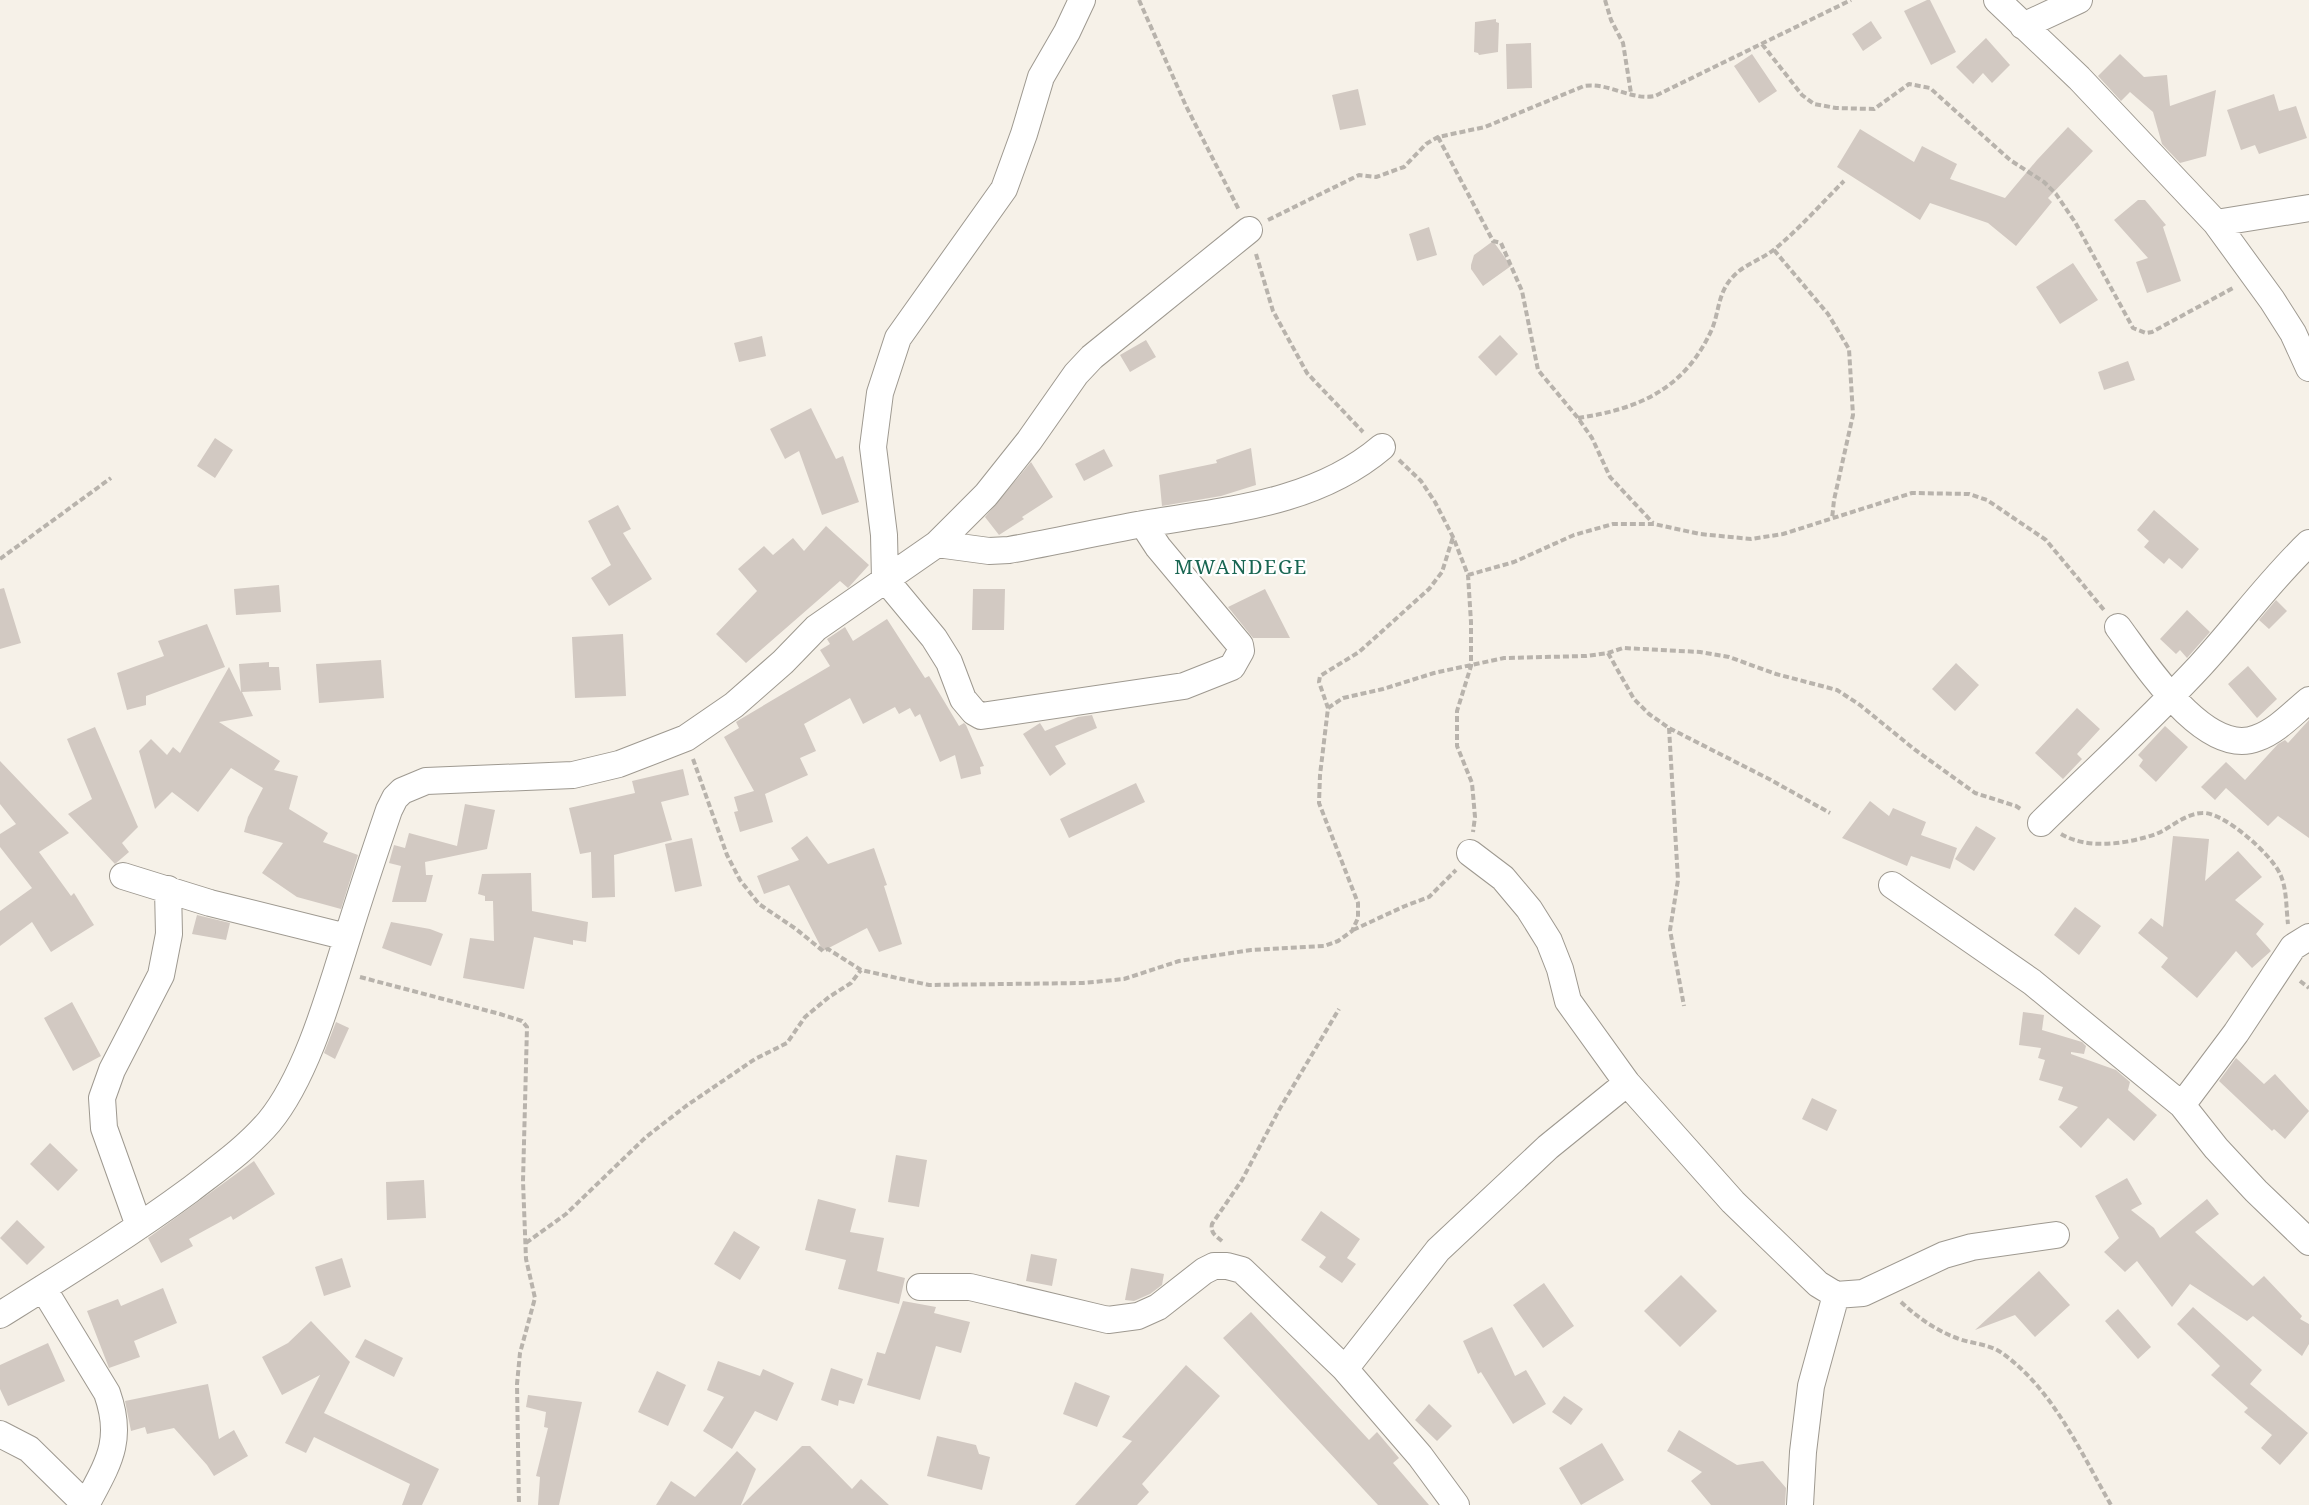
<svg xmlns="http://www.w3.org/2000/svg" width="2309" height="1505" font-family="'Noto Serif',serif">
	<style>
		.building { fill: #d2c9c2 }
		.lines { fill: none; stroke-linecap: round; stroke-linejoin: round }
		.minor-casing { stroke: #9e9990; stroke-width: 28 }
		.path { stroke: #b8b3ac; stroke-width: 4; stroke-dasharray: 6 3; stroke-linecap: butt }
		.minor { stroke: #fff; stroke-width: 26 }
		.labels { text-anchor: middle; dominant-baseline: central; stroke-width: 4.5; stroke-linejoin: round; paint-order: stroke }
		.quarter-label { font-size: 20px; letter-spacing: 1.5px; fill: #196652; stroke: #fff }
	</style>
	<rect width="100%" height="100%" fill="#f6f1e8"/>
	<!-- building -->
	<path class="building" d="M 1927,0 L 1930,0 L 1956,52 L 1931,65 L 1904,11 Z
		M 1496,19 L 1496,22 L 1499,23 L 1498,52 L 1479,55 L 1478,53 L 1474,52 L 1475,22 Z
		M 1871,21 L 1882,38 L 1863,51 L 1852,34 Z
		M 1986,38 L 2010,65 L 1992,83 L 1983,73 L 1973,84 L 1956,67 Z
		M 1531,43 L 1532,88 L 1507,89 L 1506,44 Z
		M 1752,54 L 1777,91 L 1759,103 L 1734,66 Z
		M 2120,54 L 2144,77 L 2167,75 L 2170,106 L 2216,90 L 2206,156 L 2180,163 L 2162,144 L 2153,112 L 2130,92 L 2121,101 L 2098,76 Z
		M 1358,89 L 1366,125 L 1340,130 L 1332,95 Z
		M 2274,94 L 2279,111 L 2296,106 L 2307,138 L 2259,154 L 2255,145 L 2241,150 L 2227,110 Z
		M 2068,127 L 2093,151 L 2048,198 L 2052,202 L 2016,246 L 1988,223 L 1930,203 L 1920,220 L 1837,167 L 1860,129 L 1914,162 L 1922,146 L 1957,164 L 1950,179 L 2005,198 L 2037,160 Z
		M 2138,200 L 2145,200 L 2166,225 L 2163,227 L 2181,281 L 2147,293 L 2136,262 L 2148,258 L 2114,220 Z
		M 1429,227 L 1437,255 L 1417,261 L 1409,234 Z
		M 1493,241 L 1511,266 L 1483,286 L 1471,269 L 1471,265 L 1474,255 Z
		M 2073,263 L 2098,300 L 2060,324 L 2036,287 Z
		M 1500,335 L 1518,354 L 1496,376 L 1478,357 Z
		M 762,336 L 766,356 L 739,362 L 734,343 Z
		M 1146,340 L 1156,357 L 1130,372 L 1120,355 Z
		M 2128,361 L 2135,380 L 2104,390 L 2098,372 Z
		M 811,408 L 836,459 L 843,456 L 859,502 L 822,515 L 799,451 L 785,459 L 770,429 Z
		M 215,438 L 233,450 L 215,478 L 197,466 Z
		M 1251,448 L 1256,485 L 1221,496 L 1162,506 L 1159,475 L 1217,463 L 1216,460 Z
		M 1104,449 L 1113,466 L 1084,481 L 1075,464 Z
		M 1031,462 L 1053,497 L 1022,517 L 1024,519 L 999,535 L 985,517 Z
		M 618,505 L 631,529 L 623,533 L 652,579 L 609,606 L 591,578 L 611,565 L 588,521 Z
		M 2154,510 L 2199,549 L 2182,569 L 2169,558 L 2164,564 L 2144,547 L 2149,541 L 2137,530 Z
		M 826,526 L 869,565 L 848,588 L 840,581 L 746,663 L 716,634 L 757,591 L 738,569 L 764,546 L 773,555 L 793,538 L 804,551 Z
		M 279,585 L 281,612 L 236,615 L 234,589 Z
		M 4,588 L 21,643 L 0,649 L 0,589 Z
		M 973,589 L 1005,589 L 1004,630 L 972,630 Z
		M 1265,589 L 1290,638 L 1253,638 L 1228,607 Z
		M 2276,600 L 2287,611 L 2269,629 L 2259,620 Z
		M 2187,610 L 2210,632 L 2187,658 L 2180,650 L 2176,654 L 2160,639 Z
		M 887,619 L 925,678 L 929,676 L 959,726 L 964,723 L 966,725 L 984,766 L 980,767 L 981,774 L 961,779 L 955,755 L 940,762 L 920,714 L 915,717 L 910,708 L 899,714 L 895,707 L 863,724 L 850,698 L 804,724 L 816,751 L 800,758 L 808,775 L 765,794 L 773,822 L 740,832 L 734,812 L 738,811 L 734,797 L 754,791 L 724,737 L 739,728 L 736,722 L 739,720 L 830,666 L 820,650 L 830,644 L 827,639 L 845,627 L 853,641 Z
		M 207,624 L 225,667 L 146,696 L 146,705 L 127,710 L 117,673 L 164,656 L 158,641 Z
		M 623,634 L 626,696 L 575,698 L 572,637 Z
		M 381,660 L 384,698 L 319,703 L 316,664 Z
		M 269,662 L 269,667 L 279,667 L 281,690 L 242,692 L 253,716 L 219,722 L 280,761 L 274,770 L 298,776 L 289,809 L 328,833 L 323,842 L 358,855 L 341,909 L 297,897 L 262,873 L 283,843 L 244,832 L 248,817 L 263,788 L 231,768 L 198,812 L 172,792 L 155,809 L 139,751 L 151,739 L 167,755 L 173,747 L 180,753 L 229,667 L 241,692 L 239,664 Z
		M 1956,663 L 1979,685 L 1955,711 L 1932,689 Z
		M 2248,666 L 2277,699 L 2257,718 L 2228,684 Z
		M 2077,708 L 2100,729 L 2077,754 L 2082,759 L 2063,779 L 2035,753 Z
		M 1092,715 L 1097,728 L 1055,746 L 1066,764 L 1050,776 L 1023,734 L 1040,723 L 1045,731 L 1078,717 Z
		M 2309,720 L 2309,838 L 2278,816 L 2268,826 L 2226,788 L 2215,800 L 2201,787 L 2226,762 L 2245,780 L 2278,744 L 2285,740 L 2288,743 Z
		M 2165,726 L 2188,747 L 2156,782 L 2139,766 L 2143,760 L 2138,755 Z
		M 95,727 L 138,827 L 122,843 L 129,852 L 115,864 L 68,814 L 92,799 L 67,739 Z
		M 0,761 L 69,833 L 39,852 L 71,896 L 74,893 L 94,925 L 51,952 L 32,922 L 0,946 L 0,911 L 32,888 L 0,847 L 0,834 L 16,824 L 0,804 Z
		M 683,769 L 689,795 L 661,802 L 672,840 L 614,855 L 615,897 L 592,898 L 591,852 L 580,854 L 569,808 L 635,793 L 632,781 Z
		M 1136,783 L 1145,802 L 1069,838 L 1060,819 Z
		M 1870,801 L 1889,816 L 1893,808 L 1926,822 L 1921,835 L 1957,848 L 1950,869 L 1911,856 L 1907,866 L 1842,838 Z
		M 465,804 L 495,810 L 487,849 L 425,862 L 426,875 L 433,875 L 426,902 L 392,902 L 401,866 L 389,863 L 394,845 L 405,848 L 409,833 L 457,846 Z
		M 1976,826 L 1996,838 L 1974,871 L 1955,859 Z
		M 807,836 L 828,864 L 874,848 L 887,885 L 884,886 L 902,944 L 879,952 L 867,928 L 823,951 L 789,885 L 764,894 L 757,876 L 799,860 L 791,848 Z
		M 2173,836 L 2209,839 L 2205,881 L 2238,851 L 2262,877 L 2235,900 L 2264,924 L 2256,934 L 2271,951 L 2252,968 L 2236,951 L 2197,998 L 2161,967 L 2168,958 L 2138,933 L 2151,918 L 2163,927 Z
		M 692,838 L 702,886 L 675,892 L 665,844 Z
		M 531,873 L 532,911 L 588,922 L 586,942 L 573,940 L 573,945 L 534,937 L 524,989 L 463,978 L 470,938 L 494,941 L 493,901 L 485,901 L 485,896 L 478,894 L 482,874 Z
		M 2075,907 L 2101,926 L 2079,955 L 2054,935 Z
		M 197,915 L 230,923 L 226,940 L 192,934 Z
		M 391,922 L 430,929 L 443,934 L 431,966 L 382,948 Z
		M 72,1002 L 101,1056 L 73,1071 L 44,1018 Z
		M 2023,1012 L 2044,1015 L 2042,1030 L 2082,1042 L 2086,1046 L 2084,1054 L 2071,1052 L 2071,1054 L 2116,1070 L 2130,1082 L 2128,1090 L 2157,1115 L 2134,1141 L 2108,1118 L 2081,1148 L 2059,1127 L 2078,1107 L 2058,1100 L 2063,1087 L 2039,1080 L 2045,1060 L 2038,1058 L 2041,1048 L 2019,1045 Z
		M 336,1022 L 349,1028 L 335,1059 L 324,1053 Z
		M 2236,1058 L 2264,1084 L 2275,1074 L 2309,1111 L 2285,1139 L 2274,1129 L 2272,1131 L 2219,1081 Z
		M 1812,1098 L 1837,1110 L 1827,1131 L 1802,1119 Z
		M 50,1143 L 78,1170 L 58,1191 L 30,1164 Z
		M 896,1155 L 927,1160 L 919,1207 L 888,1202 Z
		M 254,1161 L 275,1194 L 233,1220 L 231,1216 L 189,1239 L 193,1246 L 161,1263 L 148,1238 Z
		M 2127,1178 L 2142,1204 L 2131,1210 L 2154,1228 L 2160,1238 L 2207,1199 L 2219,1214 L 2195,1232 L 2253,1286 L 2264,1276 L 2302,1316 L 2300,1319 L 2309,1324 L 2309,1344 L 2302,1356 L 2253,1316 L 2247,1321 L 2190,1284 L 2172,1307 L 2137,1261 L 2125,1272 L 2104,1252 L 2119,1238 L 2095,1196 Z
		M 424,1180 L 426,1218 L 387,1220 L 386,1182 Z
		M 818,1199 L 856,1209 L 850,1232 L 884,1238 L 877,1271 L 905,1278 L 899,1304 L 838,1289 L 846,1260 L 805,1250 Z
		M 1321,1211 L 1360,1239 L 1347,1258 L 1356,1264 L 1342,1283 L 1319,1267 L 1326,1257 L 1301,1240 Z
		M 17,1220 L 45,1247 L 27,1265 L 0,1238 Z
		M 734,1231 L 760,1247 L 740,1280 L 714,1264 Z
		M 1031,1254 L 1057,1259 L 1052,1286 L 1026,1281 Z
		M 342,1258 L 351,1287 L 324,1296 L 315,1267 Z
		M 1131,1268 L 1164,1274 L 1162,1285 L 1150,1294 L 1134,1301 L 1125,1300 Z
		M 2039,1271 L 2070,1305 L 2035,1337 L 2015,1315 L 1975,1330 Z
		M 1681,1275 L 1717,1311 L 1680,1347 L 1644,1311 Z
		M 1544,1283 L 1574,1326 L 1543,1348 L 1513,1305 Z
		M 163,1288 L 177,1323 L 134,1341 L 140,1357 L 109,1368 L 87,1311 L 118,1299 L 121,1306 Z
		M 903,1301 L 936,1307 L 934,1313 L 970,1322 L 961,1353 L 936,1346 L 920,1400 L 867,1385 L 877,1352 L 885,1354 Z
		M 2193,1307 L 2262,1370 L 2250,1384 L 2308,1433 L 2280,1465 L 2261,1448 L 2272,1435 L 2244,1412 L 2248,1408 L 2211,1375 L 2220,1366 L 2177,1324 Z
		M 2118,1309 L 2151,1347 L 2138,1359 L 2105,1321 Z
		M 1251,1312 L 1369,1440 L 1377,1432 L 1399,1458 L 1393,1463 L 1429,1505 L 1378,1505 L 1223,1338 Z
		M 311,1321 L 350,1362 L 324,1413 L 439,1469 L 422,1505 L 402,1505 L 410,1484 L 314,1437 L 306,1453 L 285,1443 L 320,1375 L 282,1395 L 262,1357 L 288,1343 Z
		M 1492,1327 L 1515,1376 L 1526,1370 L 1546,1404 L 1513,1424 L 1481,1372 L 1478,1374 L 1463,1341 Z
		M 365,1339 L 403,1358 L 394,1377 L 355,1357 Z
		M 48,1343 L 65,1381 L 8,1406 L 0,1389 L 0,1365 Z
		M 718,1361 L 760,1376 L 763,1369 L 794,1383 L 777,1421 L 755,1411 L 732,1449 L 703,1431 L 724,1397 L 707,1390 Z
		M 1186,1365 L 1220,1396 L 1142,1484 L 1149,1492 L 1137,1505 L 1075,1505 L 1132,1441 L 1122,1437 Z
		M 831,1368 L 863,1379 L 854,1404 L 839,1400 L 838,1406 L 821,1400 Z
		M 657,1371 L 686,1385 L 668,1426 L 638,1412 Z
		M 1075,1382 L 1110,1396 L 1097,1427 L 1063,1414 Z
		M 208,1384 L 219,1439 L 234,1430 L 248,1456 L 214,1476 L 207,1465 L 174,1428 L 147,1434 L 145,1427 L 131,1431 L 125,1401 Z
		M 528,1395 L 582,1402 L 559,1505 L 538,1505 L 540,1477 L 536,1476 L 548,1428 L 544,1427 L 546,1412 L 526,1407 Z
		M 1564,1396 L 1583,1409 L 1571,1425 L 1552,1412 Z
		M 1429,1404 L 1452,1426 L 1437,1441 L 1415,1420 Z
		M 1679,1430 L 1737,1465 L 1763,1461 L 1786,1488 L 1785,1505 L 1711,1505 L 1691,1481 L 1702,1472 L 1667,1451 Z
		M 937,1436 L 976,1445 L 979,1454 L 990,1457 L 982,1490 L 927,1476 Z
		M 1602,1443 L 1624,1480 L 1581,1505 L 1559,1468 Z
		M 802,1446 L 810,1446 L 852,1489 L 861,1479 L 889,1505 L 742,1505 Z
		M 737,1451 L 756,1469 L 741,1505 L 656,1505 L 671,1481 L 695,1497 Z"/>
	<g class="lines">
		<defs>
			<path id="minor" d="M 1082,0 L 1067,32 L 1041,77 L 1024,134 L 1004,189 L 898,338 L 880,393 L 873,447 L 884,535 L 885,579 L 934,638 L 949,662 L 963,699 L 974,712 L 981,716 L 1184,686 L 1232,667 L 1241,651 L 1240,645 L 1158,547 L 1143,524
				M 1997,0 L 2079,78 L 2216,223 L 2272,300 L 2293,333 L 2309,368
				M 2023,26 L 2079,0
				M 2216,223 L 2309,208
				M 937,544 L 989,551 L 1009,550 C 1054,542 1098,532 1143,524 C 1227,510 1315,504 1382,447
				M 2118,627 C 2144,662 2205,759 2257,738 C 2277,731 2293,713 2309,700
				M 2041,823 C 2094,771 2149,721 2200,666 C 2237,626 2269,581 2309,543
				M 1470,853 L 1503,878 L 1529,909 L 1549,941 L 1560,969 L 1568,1001 L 1627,1083 L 1733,1202 L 1818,1284 L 1836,1295 L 1863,1293 L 1944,1255 L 1972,1247 L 2056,1235
				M 123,876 L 210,903 L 347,937
				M 1892,885 L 2032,982 L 2182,1105 L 2216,1148 L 2256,1191 L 2309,1242
				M 2182,1105 L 2236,1033 L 2293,947 L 2309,937
				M 139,1226 L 104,1128 L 102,1098 L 112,1070 L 161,975 L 169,934 L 168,889
				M 920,1287 L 970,1287 L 1108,1320 L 1138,1316 L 1158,1307 L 1204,1271 L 1214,1266 L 1227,1266 L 1242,1270 L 1345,1369 L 1420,1456 L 1456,1505
				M 43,1288 L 107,1393 C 124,1441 108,1463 86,1505
				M 0,1315 C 64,1275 129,1235 190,1190 C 217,1169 246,1149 269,1122 C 307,1076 330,992 348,935 C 361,893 375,851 389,810 L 395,798 L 402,791 L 426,781 L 573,775 L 619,764 L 686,738 L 734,705 L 783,662 L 816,628 L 937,544 L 986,495 L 1029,441 L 1076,374 L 1092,357 L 1249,230
				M 1345,1369 L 1438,1250 L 1548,1147 L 1627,1083
				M 0,1434 L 29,1449 L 86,1505
				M 1800,1505 L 1803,1452 L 1811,1386 L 1836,1295"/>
		</defs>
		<!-- minor casing -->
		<use href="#minor" class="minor-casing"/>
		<!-- path -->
		<path class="path" d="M 1139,0 L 1186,106 L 1239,210
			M 1605,0 L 1611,20 L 1623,43 L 1631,93
			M 1762,44 L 1802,95 L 1814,104 L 1836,108 L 1874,109 L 1909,84 L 1930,88 L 2010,160 L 2044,182 L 2056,194 L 2075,222 L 2133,328 L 2146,333 L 2152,332 L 2233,288
			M 1438,137 L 1493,241 L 1501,243 L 1522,291 L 1538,370 L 1578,418 L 1592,438 L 1610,477 L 1653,523
			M 1268,220 L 1359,175 L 1376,177 L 1404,167 L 1426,144 L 1438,137 L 1485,127 L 1584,86 C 1608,82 1632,101 1655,96 L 1851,0
			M 1774,250 L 1828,314 L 1849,349 L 1853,415 L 1834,500 L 1832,519
			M 1256,254 L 1273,311 L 1307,373 L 1363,432
			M 1578,418 C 1639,409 1685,389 1712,329 C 1719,312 1718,294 1731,279 C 1743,264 1762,260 1776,248 C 1800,228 1822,203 1844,181
			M 1399,460 L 1421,481 L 1435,502 L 1453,537 L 1468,575 L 1471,622 L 1471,666 L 1457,711 L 1457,746 L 1472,783 L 1475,817 L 1473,832
			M 0,559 L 111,478
			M 1468,575 L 1514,562 L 1574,535 L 1613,524 L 1654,524 L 1700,534 L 1751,539 L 1783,534 L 1912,493 L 1969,494 L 1987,500 L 2046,540 L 2104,610
			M 1608,653 L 1634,699 L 1649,714 L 1669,728 L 1769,779 L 1830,813
			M 1328,708 L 1343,698 L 1383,689 L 1434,673 L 1504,658 L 1586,656 L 1608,653 L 1623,648 L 1700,652 L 1729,657 L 1776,674 L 1837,690 L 1860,705 L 1914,749 L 1975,793 L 2016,806 L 2022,810
			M 1669,728 L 1678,880 L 1670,930 L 1684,1006
			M 693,759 L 727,855 L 740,880 L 759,904 L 796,929 L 823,951 L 828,949 L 861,970 L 929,985 L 1083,983 L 1124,979 L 1179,961 L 1251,950 L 1324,946 L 1338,941 L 1352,931 L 1358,918 L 1358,903 L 1319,803 L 1320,775 L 1328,708 L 1319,682 L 1320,676 L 1359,652 L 1429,589 L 1442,572 L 1453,537
			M 2061,834 C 2088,850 2127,844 2156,834 C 2171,828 2184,814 2202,813 C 2223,811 2272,855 2280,874 C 2287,888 2286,908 2288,924
			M 1353,930 L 1405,906 L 1429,897 L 1456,870
			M 360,977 L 500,1014 L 522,1021 L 527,1027 L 523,1181 L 526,1259 L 535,1298 L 520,1353 L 517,1384 L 519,1505
			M 2300,981 L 2309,988
			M 1222,1241 C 1216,1236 1210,1233 1212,1224 L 1242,1180 L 1279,1110 L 1339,1009
			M 526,1243 L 566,1214 L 646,1137 L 686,1106 L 755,1059 L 787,1043 L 805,1017 L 829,997 L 851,983 L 861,970
			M 1901,1302 C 1918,1318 1937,1331 1959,1339 C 1974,1344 1989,1344 2002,1353 C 2053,1389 2081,1453 2111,1505"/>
		<!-- minor -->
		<use href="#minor" class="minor"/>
	</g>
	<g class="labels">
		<!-- quarter labels -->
		<g class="quarter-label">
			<text x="1241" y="566">MWANDEGE</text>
		</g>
	</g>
</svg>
